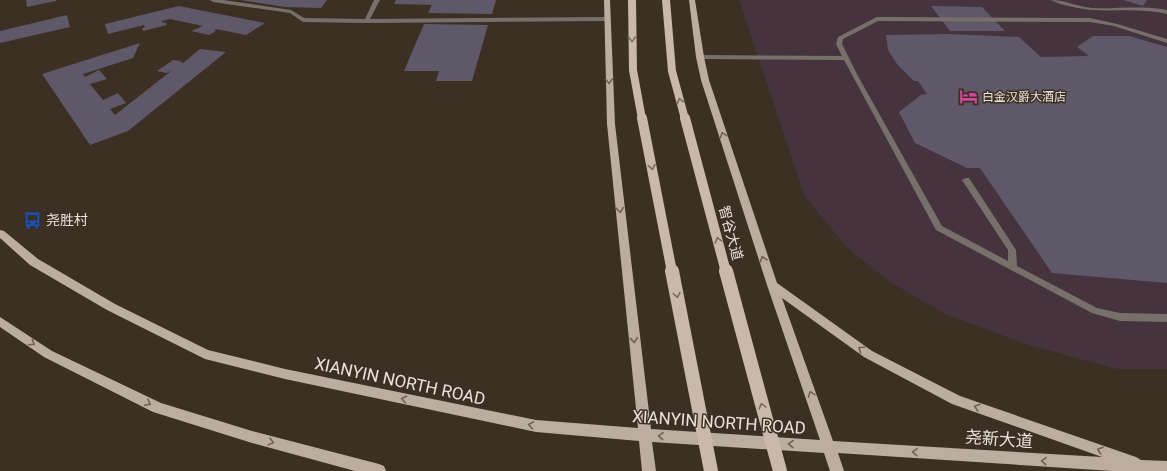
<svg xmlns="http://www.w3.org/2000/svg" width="1167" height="471" font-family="Roboto,'Noto Sans SC',sans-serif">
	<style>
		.commercial { fill: #45343e }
		.building { fill: #5e5869 }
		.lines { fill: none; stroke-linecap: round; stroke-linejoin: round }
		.service { fill: #77706a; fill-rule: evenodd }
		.primary { fill: #bbada1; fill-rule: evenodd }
		.trunk-bridge-far2 { stroke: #c8b9ac; stroke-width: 8 }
		.trunk-bridge-far1 { stroke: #c8b9ac; stroke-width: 10 }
		.trunk-bridge { stroke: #c8b9ac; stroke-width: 14 }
		.oneway { stroke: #7b6d61 }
		.oneway2 { stroke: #6f6155 }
		.labels { text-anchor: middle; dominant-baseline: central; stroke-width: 3; stroke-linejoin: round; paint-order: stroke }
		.far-poi-label { font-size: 12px; fill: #ebe2da; stroke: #3c2f23; text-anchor: start }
		.poi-label { font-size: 14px; fill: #ebe2da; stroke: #3c2f23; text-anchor: start }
		.street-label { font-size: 14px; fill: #ebe2da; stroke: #3c2f23 }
		.near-street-label { font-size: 17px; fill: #ebe2da; stroke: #3c2f23 }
	</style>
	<rect width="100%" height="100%" fill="#3c2f23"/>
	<!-- commercial -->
	<path class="commercial" d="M 739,0 L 1167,0 L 1167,369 L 1117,369 L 1029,345 L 945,314 L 890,282 L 847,248 L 804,195 Z"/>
	<!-- building -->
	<path class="building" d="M 26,0 L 56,0 L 56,1 L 27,7 Z
		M 240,0 L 327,0 L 321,8 L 285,7 Z
		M 396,0 L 496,0 L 492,14 L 428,13 L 432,5 L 394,4 Z
		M 1123,0 L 1147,0 L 1143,6 Z
		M 179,6 L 265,23 L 246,35 L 216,29 L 214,30 L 216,31 L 209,35 L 191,31 L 203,26 L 170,19 L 162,21 L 163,23 L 165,22 L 167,25 L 143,31 L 142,28 L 145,27 L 144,25 L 108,34 L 105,24 Z
		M 931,6 L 982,7 L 1005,31 L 950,31 Z
		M 67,15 L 70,27 L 0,43 L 0,31 Z
		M 424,24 L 488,25 L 472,81 L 436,81 L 439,71 L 404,71 Z
		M 949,34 L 1019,37 L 1041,57 L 1089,56 L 1077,47 L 1093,36 L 1129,36 L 1167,47 L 1167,283 L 1052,273 L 980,168 L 967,168 L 915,143 L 899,112 L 921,95 L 927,94 L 918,81 L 914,81 L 897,64 L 888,50 L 886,35 Z
		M 140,43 L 133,58 L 83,74 L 85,77 L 99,70 L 107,79 L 90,84 L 103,100 L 118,93 L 126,103 L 110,109 L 115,115 L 171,71 L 166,73 L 157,71 L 173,60 L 182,61 L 180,62 L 183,63 L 200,49 L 226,52 L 128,131 L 90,145 L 42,74 Z"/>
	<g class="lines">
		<!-- service -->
		<path class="service" d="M 210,0 L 223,0 L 291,10 L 304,18 L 365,19 L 374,0 L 380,0 L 370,19 L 607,17 L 610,19 L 607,21 L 367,23 L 303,22 L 290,13 L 213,2 Z
			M 1051,0 C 1065,0 1078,7 1092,8 C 1117,9 1142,5 1167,10 L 1167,14 C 1134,6 1101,15 1069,6 C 1063,5 1056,3 1051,0 Z
			M 877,17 L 1090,18 L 1117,24 L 1167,39 L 1167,43 L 1114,26 L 1090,22 L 878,21 L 843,39 L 842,44 L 858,76 L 942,226 L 1008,261 L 1008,250 L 962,180 L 966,178 L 969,178 L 1016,250 L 1017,266 L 1097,308 L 1120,313 L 1167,314 L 1167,322 L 1120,321 L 1092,313 L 936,230 L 844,60 L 700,59 L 697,57 L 700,55 L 842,56 L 836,44 L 838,37 Z"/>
		<!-- primary -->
		<path class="primary" d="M 604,0 L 610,0 L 615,124 L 651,429 L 820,440 L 767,285 L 701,80 L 696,57 L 689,0 L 695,0 L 704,57 L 709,80 L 777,283 L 872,351 L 960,396 L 1136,457 L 1141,460 L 1167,461 L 1167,471 L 1112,471 L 838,453 L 844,471 L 830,471 L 824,453 L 652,442 L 656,471 L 642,471 L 639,441 L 536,432 L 285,379 L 205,359 L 107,310 L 30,265 L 0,238 L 0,230 L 4,231 L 38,259 L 115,304 L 208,350 L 285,369 L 536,420 L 638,428 L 607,124 ZM 782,298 L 864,357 L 952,404 L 1102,457 L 833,441 Z
			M 0,317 L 52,351 L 161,403 L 252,431 L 379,464 L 384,466 L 386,471 L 355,471 L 252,443 L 153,412 L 44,357 L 0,327 Z"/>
		<!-- trunk-bridge-far2 -->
		<path class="trunk-bridge-far2" d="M 632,0 L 633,70 L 642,119
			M 666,0 L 672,71 L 685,119"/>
		<!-- trunk-bridge-far1 -->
		<path class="trunk-bridge-far1" d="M 642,118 L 672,272
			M 685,118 L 726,272"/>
		<!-- trunk-bridge -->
		<path class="trunk-bridge" d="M 672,271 L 711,471
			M 726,271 L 780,471"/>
	</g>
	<!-- one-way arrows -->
	<defs><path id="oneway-chevron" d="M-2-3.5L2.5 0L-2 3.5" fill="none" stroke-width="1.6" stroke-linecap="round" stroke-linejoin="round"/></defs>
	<g class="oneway">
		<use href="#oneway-chevron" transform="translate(632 39) rotate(89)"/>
		<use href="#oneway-chevron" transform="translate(680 101) rotate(-105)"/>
		<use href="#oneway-chevron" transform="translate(652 167) rotate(79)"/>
		<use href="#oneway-chevron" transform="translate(718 240) rotate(-105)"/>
		<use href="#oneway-chevron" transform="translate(677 295) rotate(79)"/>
		<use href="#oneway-chevron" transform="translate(762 406) rotate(-105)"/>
	</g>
	<g class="oneway2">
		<use href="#oneway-chevron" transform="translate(609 81) rotate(88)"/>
		<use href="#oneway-chevron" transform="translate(723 135) rotate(-108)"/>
		<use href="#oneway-chevron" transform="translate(620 210) rotate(84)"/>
		<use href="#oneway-chevron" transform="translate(763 259) rotate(-108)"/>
		<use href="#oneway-chevron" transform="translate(634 340) rotate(84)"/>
		<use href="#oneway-chevron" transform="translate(32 343) rotate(34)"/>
		<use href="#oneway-chevron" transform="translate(861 349) rotate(-145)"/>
		<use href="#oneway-chevron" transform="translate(811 394) rotate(-110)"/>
		<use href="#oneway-chevron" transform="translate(404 399) rotate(-168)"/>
		<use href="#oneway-chevron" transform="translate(148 403) rotate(26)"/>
		<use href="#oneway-chevron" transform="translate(977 407) rotate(-161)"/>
		<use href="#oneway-chevron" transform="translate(531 425) rotate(-170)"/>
		<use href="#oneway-chevron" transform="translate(661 436) rotate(-177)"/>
		<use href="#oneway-chevron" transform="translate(271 442) rotate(15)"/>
		<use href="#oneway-chevron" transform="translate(791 444) rotate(-177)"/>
		<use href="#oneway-chevron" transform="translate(1100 450) rotate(-161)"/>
		<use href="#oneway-chevron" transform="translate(915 452) rotate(-176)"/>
		<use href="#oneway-chevron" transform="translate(1044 461) rotate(-176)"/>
	</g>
	<!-- icons -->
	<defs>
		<symbol id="hotel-bare" viewBox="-9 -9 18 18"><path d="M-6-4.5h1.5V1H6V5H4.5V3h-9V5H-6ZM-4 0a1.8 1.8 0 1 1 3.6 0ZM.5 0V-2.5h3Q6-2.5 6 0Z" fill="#d1479c" stroke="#3c2f23" stroke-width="2.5" paint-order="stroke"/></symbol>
		<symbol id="bus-bare" viewBox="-9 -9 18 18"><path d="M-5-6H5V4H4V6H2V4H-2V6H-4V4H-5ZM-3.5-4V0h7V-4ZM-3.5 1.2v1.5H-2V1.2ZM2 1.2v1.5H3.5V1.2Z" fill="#1a4fb4" stroke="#3c2f23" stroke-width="2.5" paint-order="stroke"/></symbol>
	</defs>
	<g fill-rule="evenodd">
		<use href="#hotel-bare" x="956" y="84" width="25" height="25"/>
		<use href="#bus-bare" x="20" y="208" width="25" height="25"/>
	</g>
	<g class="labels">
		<!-- far-poi labels -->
		<g class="far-poi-label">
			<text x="982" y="97">白金汉爵大酒店</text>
		</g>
		<!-- poi labels -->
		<g class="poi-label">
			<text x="46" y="220">尧胜村</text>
		</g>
		<!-- street labels -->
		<g class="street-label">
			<text transform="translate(731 233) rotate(75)">智谷大道</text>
		</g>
		<!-- near-street labels -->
		<g class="near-street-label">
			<text transform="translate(400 381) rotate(12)">XIANYIN NORTH ROAD</text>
			<text transform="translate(719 422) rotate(4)">XIANYIN NORTH ROAD</text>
			<text transform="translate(999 439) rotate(4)">尧新大道</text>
		</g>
	</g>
</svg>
